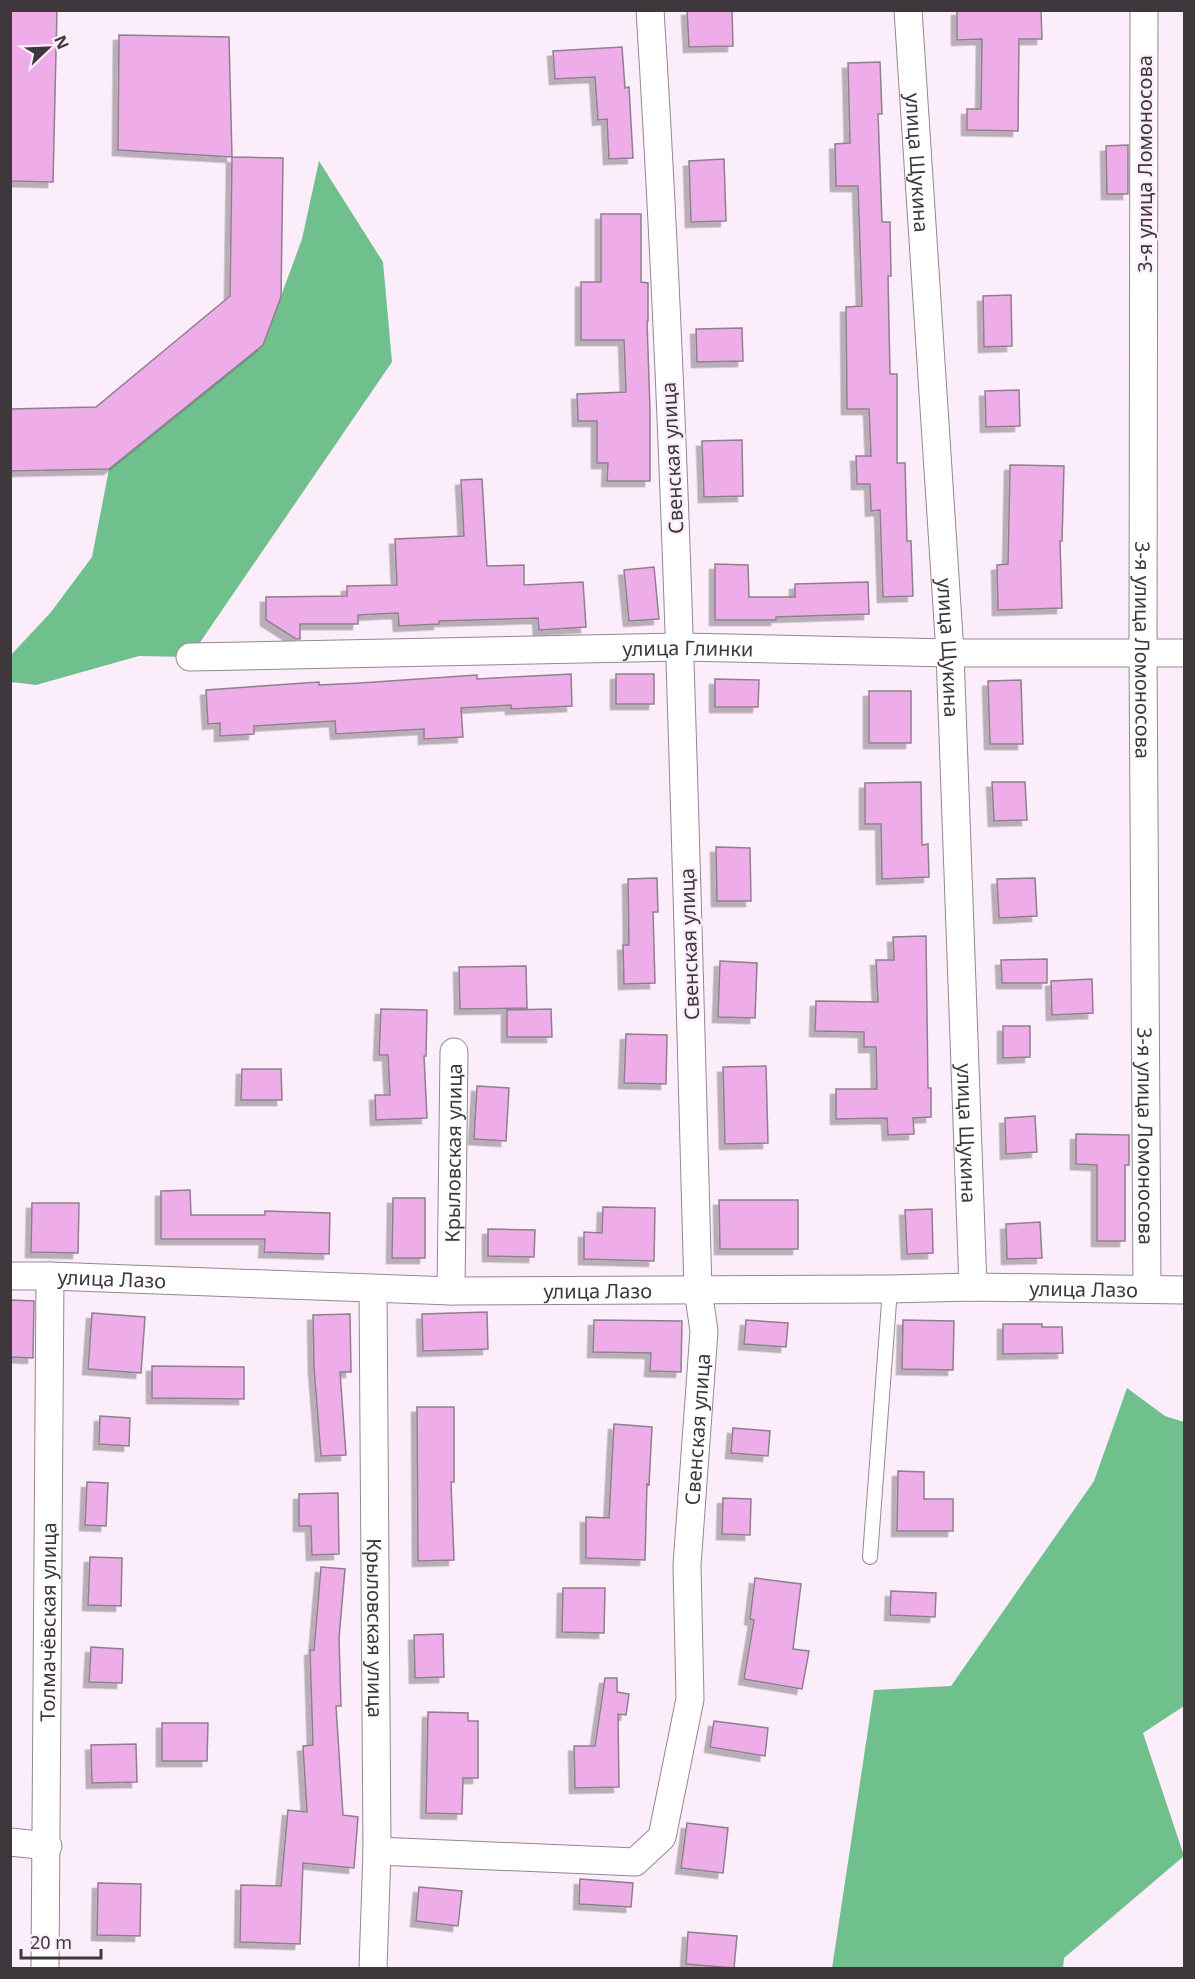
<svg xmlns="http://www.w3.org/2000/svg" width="1195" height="1979" font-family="'Noto Sans',sans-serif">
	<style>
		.forest { fill: #70c08e }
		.building { fill: #eeade9; stroke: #8d808c; stroke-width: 1.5; filter: url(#shadow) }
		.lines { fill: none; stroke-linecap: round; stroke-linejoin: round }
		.lane-casing { stroke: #948793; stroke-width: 16 }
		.street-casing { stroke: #948793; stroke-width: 29 }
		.lane { stroke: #fff; stroke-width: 14 }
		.street { stroke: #fff; stroke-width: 27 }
		.labels { text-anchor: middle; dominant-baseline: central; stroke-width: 5; stroke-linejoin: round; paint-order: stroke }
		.street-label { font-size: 20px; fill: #3e383d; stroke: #fcedfa }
	</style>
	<defs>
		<filter id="shadow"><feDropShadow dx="-5.5" dy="5.5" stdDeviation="0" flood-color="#0004"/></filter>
	</defs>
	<rect width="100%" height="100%" fill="#fcedfa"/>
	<!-- forest -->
	<path class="forest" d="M 319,161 L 383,262 L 392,362 L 190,657 L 139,656 L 36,685 L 11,682 L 11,655 L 51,612 L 92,557 L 109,469 L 263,345 L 302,239 Z
		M 1127,1388 L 1165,1416 L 1184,1422 L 1184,1706 L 1143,1733 L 1184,1856 L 1064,1958 L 1063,1968 L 832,1968 L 874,1690 L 951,1686 L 1094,1481 Z"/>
	<!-- building -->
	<path class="building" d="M 10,10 L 57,10 L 53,182 L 10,181 Z
		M 687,10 L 732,10 L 733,46 L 689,47 Z
		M 957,10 L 1041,11 L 1042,39 L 1019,39 L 1018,131 L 967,130 L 967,109 L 981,109 L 982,39 L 957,40 Z
		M 119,35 L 229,37 L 232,157 L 118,150 Z
		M 622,47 L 625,88 L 629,87 L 633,158 L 609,159 L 607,119 L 598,120 L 595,77 L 555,79 L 553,51 Z
		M 880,62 L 882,114 L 878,114 L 882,222 L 890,222 L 891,276 L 888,276 L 890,374 L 897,374 L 897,463 L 905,463 L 907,541 L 911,541 L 913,596 L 883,597 L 880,510 L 871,511 L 870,484 L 857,484 L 856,456 L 871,456 L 869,409 L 847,409 L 846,307 L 862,306 L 858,186 L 836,186 L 835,144 L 850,143 L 848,63 Z
		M 1128,145 L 1128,194 L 1107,194 L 1106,146 Z
		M 232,157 L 283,158 L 281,297 L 263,345 L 109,469 L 10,471 L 10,409 L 96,407 L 230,296 Z
		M 724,159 L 726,221 L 691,222 L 689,161 Z
		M 601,214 L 641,214 L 641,282 L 648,283 L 648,321 L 647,321 L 650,410 L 650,481 L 607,481 L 608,463 L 597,463 L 597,421 L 578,421 L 577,394 L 626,392 L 624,340 L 581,340 L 581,282 L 601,282 Z
		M 1011,295 L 1012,346 L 984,347 L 983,296 Z
		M 742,328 L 743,361 L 697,362 L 696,329 Z
		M 1019,390 L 1020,426 L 986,427 L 985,391 Z
		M 742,440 L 743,496 L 704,497 L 702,441 Z
		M 1010,465 L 1064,466 L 1062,541 L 1060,541 L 1062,608 L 998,610 L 997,565 L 1008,564 Z
		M 482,479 L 487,566 L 524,565 L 524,585 L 583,582 L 586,627 L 539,630 L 538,618 L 439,621 L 439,624 L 399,626 L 398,613 L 358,615 L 358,624 L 300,624 L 300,639 L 296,639 L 266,620 L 266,597 L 347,596 L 347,586 L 397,585 L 395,539 L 464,536 L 461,480 Z
		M 715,564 L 748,565 L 749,597 L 795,597 L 795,584 L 868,582 L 869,614 L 776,617 L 776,620 L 715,620 Z
		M 654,567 L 659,619 L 629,621 L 624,570 Z
		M 571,674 L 572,706 L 511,709 L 511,705 L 461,708 L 463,737 L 424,739 L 424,729 L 336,734 L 335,721 L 254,726 L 254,734 L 220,736 L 220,723 L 208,724 L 206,690 L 319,682 L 319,685 L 360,683 L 477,675 L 477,679 Z
		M 616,674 L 654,674 L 654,704 L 616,704 Z
		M 715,679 L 759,680 L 758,707 L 715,707 Z
		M 1021,680 L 1023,744 L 990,744 L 988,681 Z
		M 869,691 L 911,691 L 911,743 L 869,743 Z
		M 921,782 L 922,845 L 928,844 L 929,877 L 882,879 L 881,824 L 865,824 L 865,783 Z
		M 992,782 L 1025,782 L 1027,820 L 994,821 Z
		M 716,847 L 750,848 L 751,901 L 717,901 Z
		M 657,878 L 658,912 L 653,912 L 655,983 L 624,984 L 623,945 L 629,945 L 628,879 Z
		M 1035,878 L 1037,916 L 999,918 L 997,879 Z
		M 926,936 L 928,1088 L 931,1088 L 931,1117 L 913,1118 L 914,1134 L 888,1135 L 887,1118 L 836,1119 L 836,1089 L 877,1089 L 876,1047 L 864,1047 L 864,1032 L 815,1031 L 816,1001 L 878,1002 L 876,960 L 894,960 L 893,937 Z
		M 1047,959 L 1047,983 L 1002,983 L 1001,960 Z
		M 720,961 L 757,963 L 755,1018 L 718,1017 Z
		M 526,966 L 527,1008 L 460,1009 L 459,967 Z
		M 1092,979 L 1093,1013 L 1052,1015 L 1051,981 Z
		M 381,1009 L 427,1010 L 426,1056 L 424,1056 L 427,1118 L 376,1120 L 375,1095 L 390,1095 L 388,1055 L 379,1055 Z
		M 551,1009 L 552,1037 L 507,1037 L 507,1010 Z
		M 1003,1026 L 1030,1026 L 1030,1057 L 1003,1058 Z
		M 626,1034 L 667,1035 L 666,1084 L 624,1083 Z
		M 766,1066 L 768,1143 L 725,1144 L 723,1067 Z
		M 242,1069 L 281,1069 L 282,1100 L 241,1100 Z
		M 477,1086 L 509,1088 L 506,1141 L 474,1139 Z
		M 1035,1116 L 1037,1152 L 1006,1154 L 1005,1118 Z
		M 1076,1134 L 1129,1135 L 1129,1165 L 1125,1165 L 1125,1241 L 1097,1241 L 1097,1165 L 1076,1164 Z
		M 190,1190 L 191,1215 L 265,1215 L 265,1211 L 330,1213 L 329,1254 L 264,1252 L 265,1239 L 161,1239 L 161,1191 Z
		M 393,1198 L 425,1198 L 425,1258 L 392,1258 Z
		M 719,1200 L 798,1200 L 798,1249 L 720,1249 Z
		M 32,1203 L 79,1203 L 78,1253 L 31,1252 Z
		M 603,1207 L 655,1208 L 654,1261 L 584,1259 L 584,1232 L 602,1233 Z
		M 932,1209 L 933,1253 L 907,1254 L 905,1210 Z
		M 1040,1222 L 1042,1258 L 1007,1259 L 1006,1224 Z
		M 488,1229 L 535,1230 L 534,1257 L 488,1256 Z
		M 10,1300 L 34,1301 L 33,1358 L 10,1357 Z
		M 487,1312 L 488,1349 L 423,1351 L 422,1314 Z
		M 92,1313 L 145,1317 L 141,1373 L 88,1369 Z
		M 350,1314 L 351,1372 L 340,1372 L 346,1455 L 321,1456 L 314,1368 L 313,1315 Z
		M 594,1320 L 682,1321 L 681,1372 L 650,1371 L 651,1353 L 593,1352 Z
		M 746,1320 L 788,1323 L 786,1347 L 744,1344 Z
		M 903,1320 L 954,1321 L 953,1370 L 902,1369 Z
		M 1003,1324 L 1042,1324 L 1042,1327 L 1062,1327 L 1063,1353 L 1003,1354 Z
		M 152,1366 L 244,1367 L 244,1399 L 152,1398 Z
		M 417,1407 L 454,1407 L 454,1482 L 451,1482 L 454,1560 L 418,1561 Z
		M 100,1416 L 130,1418 L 129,1446 L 99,1444 Z
		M 614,1424 L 652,1427 L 649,1485 L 647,1484 L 645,1560 L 586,1558 L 586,1517 L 609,1518 Z
		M 733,1428 L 770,1431 L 768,1456 L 731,1453 Z
		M 898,1471 L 924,1472 L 924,1499 L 953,1499 L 953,1531 L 897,1531 Z
		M 87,1482 L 108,1483 L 106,1526 L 85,1525 Z
		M 338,1493 L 339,1554 L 312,1555 L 311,1526 L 299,1526 L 299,1494 Z
		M 723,1498 L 751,1499 L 750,1535 L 722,1534 Z
		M 90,1557 L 122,1558 L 121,1606 L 88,1605 Z
		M 321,1567 L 345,1569 L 339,1638 L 341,1706 L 336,1706 L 343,1815 L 358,1817 L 354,1868 L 303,1863 L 300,1944 L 240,1942 L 241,1885 L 281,1886 L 288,1810 L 307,1812 L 303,1746 L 313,1745 L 310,1650 L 314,1650 Z
		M 755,1578 L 801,1584 L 793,1649 L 809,1651 L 802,1689 L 744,1679 L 754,1620 L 750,1619 Z
		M 563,1588 L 605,1588 L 604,1633 L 562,1632 Z
		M 891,1591 L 936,1593 L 935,1617 L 890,1615 Z
		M 443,1634 L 444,1677 L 415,1678 L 414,1635 Z
		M 91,1647 L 123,1649 L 122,1683 L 89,1682 Z
		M 605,1678 L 617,1678 L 617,1692 L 629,1694 L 626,1715 L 618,1714 L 619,1787 L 575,1788 L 574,1746 L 595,1746 Z
		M 428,1712 L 468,1713 L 468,1721 L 478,1721 L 478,1778 L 463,1778 L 462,1814 L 426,1813 Z
		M 714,1721 L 768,1728 L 765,1756 L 710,1747 Z
		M 162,1723 L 208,1723 L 207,1761 L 162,1761 Z
		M 136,1744 L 137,1782 L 92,1783 L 91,1745 Z
		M 687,1823 L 728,1828 L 723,1873 L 681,1868 Z
		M 580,1879 L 633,1883 L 631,1907 L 579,1904 Z
		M 98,1883 L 141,1884 L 140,1936 L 97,1935 Z
		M 419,1887 L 462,1891 L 458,1926 L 416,1921 Z
		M 688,1932 L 737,1936 L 734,1968 L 686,1964 Z"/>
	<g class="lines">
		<defs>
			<path id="lane" d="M 870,1557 L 890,1289"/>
			<g id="street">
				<path id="s1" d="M 908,10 L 950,653 L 973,1287"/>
				<path id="s2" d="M 1144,10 L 1143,653 L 1147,1289"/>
				<path id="s3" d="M 190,657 L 681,647 L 950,653 L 1184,653"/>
				<path id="s4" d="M 10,1276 L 50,1276 L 451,1291 L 890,1289 L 973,1287 L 1184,1290"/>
				<path id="s5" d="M 373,1289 L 377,1851 L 373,1968"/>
				<path id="s6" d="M 451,1291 L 454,1052"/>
				<path d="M 10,1842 L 48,1846"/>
				<path id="s7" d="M 377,1851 L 635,1862 L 662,1837 L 690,1699 L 687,1565 L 704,1331 L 698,1290 C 686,863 677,436 650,10"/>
				<path id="s8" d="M 45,1968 L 50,1276"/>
			</g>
		</defs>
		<!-- lane casing -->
		<use href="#lane" class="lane-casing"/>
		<!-- street casing -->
		<use href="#street" class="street-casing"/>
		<!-- lane -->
		<use href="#lane" class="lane"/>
		<!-- street -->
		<use href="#street" class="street"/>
	</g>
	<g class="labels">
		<!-- street labels -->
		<g class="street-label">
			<text stroke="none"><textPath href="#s1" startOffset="153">улица Щукина</textPath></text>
			<text transform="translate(1144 164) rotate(-90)">3-я улица Ломоносова</text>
			<text transform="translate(672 458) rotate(-93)">Свенская улица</text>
			<text stroke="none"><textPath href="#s1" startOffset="639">улица Щукина</textPath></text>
			<text stroke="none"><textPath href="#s3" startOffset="498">улица Глинки</textPath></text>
			<text stroke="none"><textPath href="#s2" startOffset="640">3-я улица Ломоносова</textPath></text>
			<text transform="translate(689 944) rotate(-92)">Свенская улица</text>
			<text stroke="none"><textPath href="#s1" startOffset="1125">улица Щукина</textPath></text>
			<text stroke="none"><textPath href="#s2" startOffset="1126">3-я улица Ломоносова</textPath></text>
			<text stroke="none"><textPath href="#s6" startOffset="138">Крыловская улица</textPath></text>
			<text stroke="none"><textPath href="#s4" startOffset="102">улица Лазо</textPath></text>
			<text stroke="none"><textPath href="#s4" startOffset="1074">улица Лазо</textPath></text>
			<text stroke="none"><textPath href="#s4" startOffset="588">улица Лазо</textPath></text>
			<text stroke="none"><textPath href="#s7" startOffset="706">Свенская улица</textPath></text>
			<text stroke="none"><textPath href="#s8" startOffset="346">Толмачёвская улица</textPath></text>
			<text stroke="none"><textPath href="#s5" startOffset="339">Крыловская улица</textPath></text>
		</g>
	</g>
	<!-- border -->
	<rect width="1195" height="1979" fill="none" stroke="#3e383d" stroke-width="24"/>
	<!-- north arrow -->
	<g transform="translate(48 48) rotate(67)" stroke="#fcedfa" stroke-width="4.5" paint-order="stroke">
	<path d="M0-4.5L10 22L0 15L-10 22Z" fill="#3e383d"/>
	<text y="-9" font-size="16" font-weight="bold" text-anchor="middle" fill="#3e383d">N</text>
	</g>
	<!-- scale -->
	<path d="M21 1949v9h80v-9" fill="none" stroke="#3e383d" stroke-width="3"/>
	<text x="30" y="1949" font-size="18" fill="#3e383d" stroke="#fcedfa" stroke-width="4.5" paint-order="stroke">20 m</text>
</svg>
